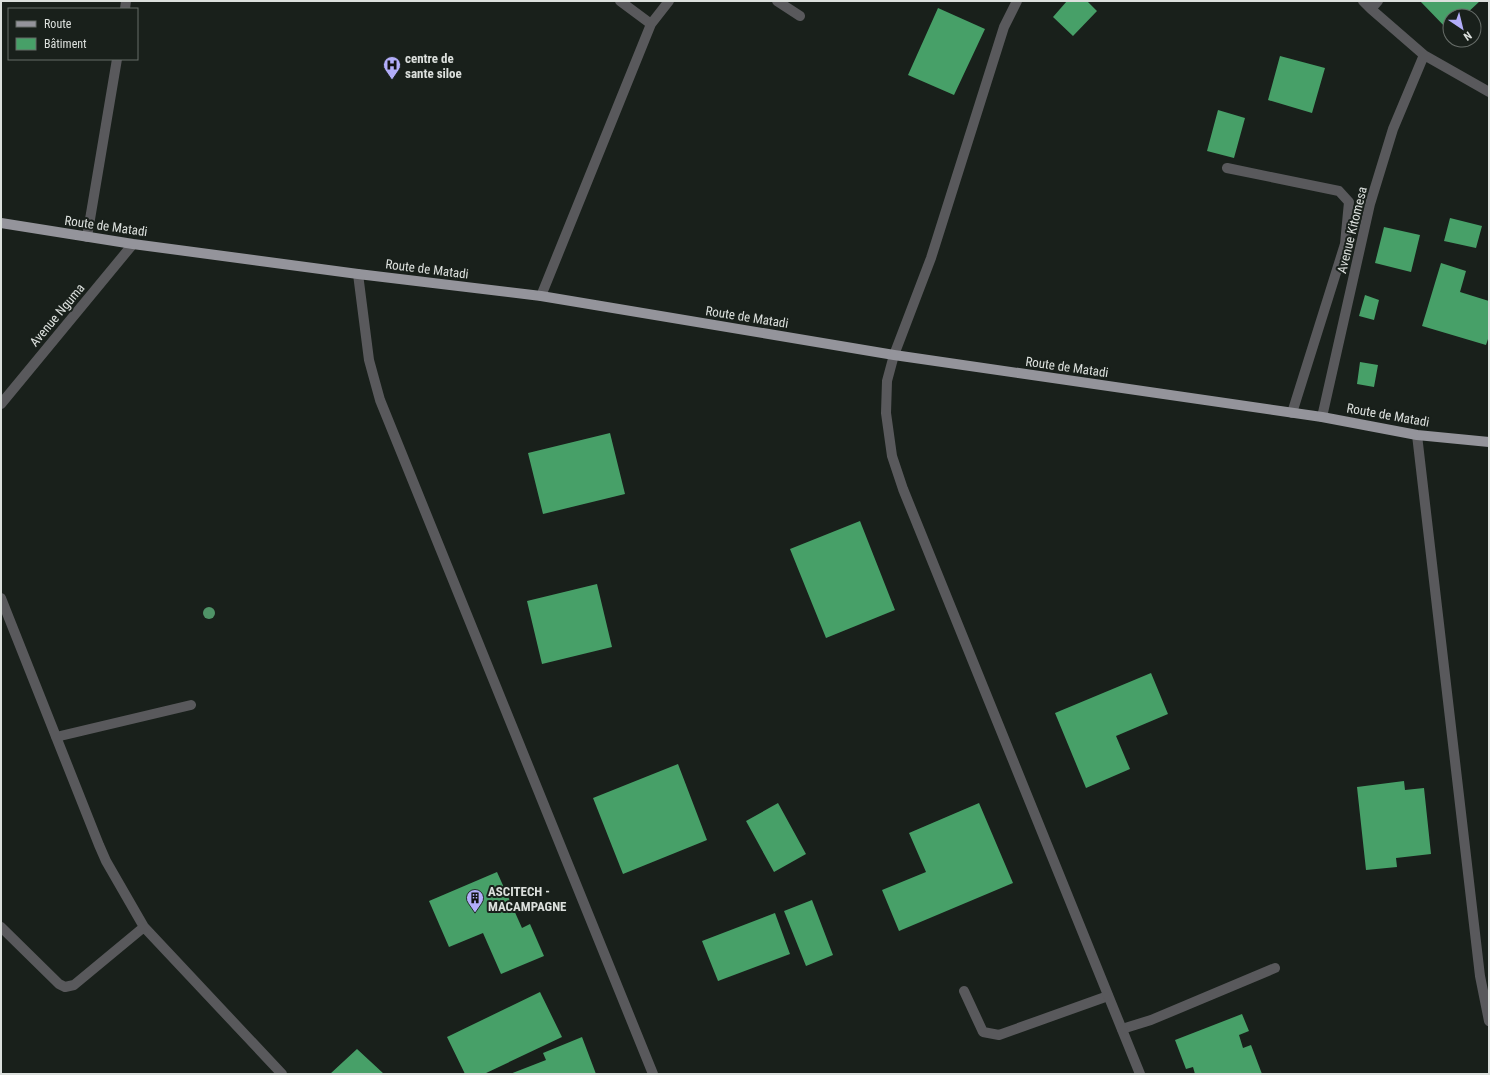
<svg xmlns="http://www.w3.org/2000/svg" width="1490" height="1075" font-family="'Roboto Condensed',sans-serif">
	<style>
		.building { fill: #47a068 }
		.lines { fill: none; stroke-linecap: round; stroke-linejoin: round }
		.service { stroke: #59595c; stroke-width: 10 }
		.minor { stroke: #59595c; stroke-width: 10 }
		.primary { stroke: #94949b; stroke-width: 10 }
		.tree { fill: #4f9367 }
		.labels { text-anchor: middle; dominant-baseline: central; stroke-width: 4; stroke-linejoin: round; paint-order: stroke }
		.poi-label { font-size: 13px; font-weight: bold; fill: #dce0dd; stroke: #19201b; text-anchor: start }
		.street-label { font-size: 13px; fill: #dce0dd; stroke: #19201b }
	</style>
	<rect width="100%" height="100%" fill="#19201b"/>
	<!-- building -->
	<path class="building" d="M 1067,1 L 1087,1 L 1097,11 L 1073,36 L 1053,17 Z
		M 1420,1 L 1480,1 L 1464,16 L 1450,16 L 1450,30 L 1449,31 Z
		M 938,8 L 985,29 L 954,95 L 908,75 Z
		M 1280,56 L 1325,68 L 1312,113 L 1268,100 Z
		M 1218,110 L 1245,118 L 1234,158 L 1207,151 Z
		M 1450,218 L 1482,226 L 1476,248 L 1444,241 Z
		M 1384,227 L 1420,235 L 1411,272 L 1375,263 Z
		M 1441,263 L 1466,271 L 1460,292 L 1489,301 L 1489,336 L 1486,345 L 1422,326 Z
		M 1365,295 L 1379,300 L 1374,320 L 1359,316 Z
		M 1360,362 L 1378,365 L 1374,387 L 1357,384 Z
		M 610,433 L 625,494 L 543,514 L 528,453 Z
		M 860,521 L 895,610 L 826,638 L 790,549 Z
		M 597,584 L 612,647 L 542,664 L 527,601 Z
		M 1151,673 L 1168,714 L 1116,736 L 1130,769 L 1086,788 L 1055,713 Z
		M 678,764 L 707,840 L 623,874 L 593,798 Z
		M 1404,781 L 1405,790 L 1424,788 L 1431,854 L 1396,858 L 1397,867 L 1366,870 L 1357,787 Z
		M 778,803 L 806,854 L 774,872 L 746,821 Z
		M 979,803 L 1013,883 L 899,931 L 882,890 L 926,872 L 909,833 Z
		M 497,872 L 522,928 L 530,924 L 544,956 L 501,974 L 483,933 L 449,947 L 429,901 Z
		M 812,900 L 833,955 L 806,966 L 784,911 Z
		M 775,913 L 790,954 L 718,981 L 702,941 Z
		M 540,992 L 562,1037 L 484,1074 L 465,1074 L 447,1037 Z
		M 1242,1014 L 1249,1031 L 1239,1035 L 1243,1048 L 1251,1045 L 1262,1074 L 1195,1074 L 1193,1067 L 1186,1069 L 1175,1040 Z
		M 582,1037 L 596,1074 L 510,1074 L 546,1060 L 543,1053 Z
		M 357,1049 L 384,1074 L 330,1074 Z"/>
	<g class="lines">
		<!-- service -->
		<path class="service" d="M 777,1 L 800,16
			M 964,991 L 983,1032 L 999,1035 L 1108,996
			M 1122,1029 L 1151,1020 L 1275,968"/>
		<!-- minor -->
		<path class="minor" d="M 620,1 L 651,24
			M 1017,1 L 1004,27 L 931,258 L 894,355 L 887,381 L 886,413 L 892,456 L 903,489 L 1140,1074
			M 1363,1 L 1371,9 L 1424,55 L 1489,92
			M 125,9 L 126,1
			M 1371,9 L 1378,1
			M 1227,168 L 1339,191 L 1349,202 L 1345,244 L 1292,413
			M 87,237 L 117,59
			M 358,274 L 369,360 L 380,400 L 653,1074
			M 541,296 L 651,24 L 669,1
			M 1,404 L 133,244
			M 1322,417 L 1370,204 L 1393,129 L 1424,55
			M 1417,435 L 1480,976 L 1489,1021
			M 1,598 L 99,845 L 106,861 L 144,927 L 282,1074
			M 56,737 L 191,705
			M 1,927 L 59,984 L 65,987 L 74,985 L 144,927"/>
		<!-- primary -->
		<path class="primary" d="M 1,223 L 133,244 L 358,274 L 541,296 L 894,355 L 1322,417 L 1417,435 L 1489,442"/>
	</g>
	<!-- trees -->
	<circle class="tree" cx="209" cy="613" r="6"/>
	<!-- icons -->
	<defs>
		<symbol id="hospital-pin" viewBox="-11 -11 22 30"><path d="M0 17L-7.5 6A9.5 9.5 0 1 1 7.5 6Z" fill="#b2adf9" stroke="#19201b"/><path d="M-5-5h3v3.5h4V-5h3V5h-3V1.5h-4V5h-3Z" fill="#111"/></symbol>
		<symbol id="building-pin" viewBox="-11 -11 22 30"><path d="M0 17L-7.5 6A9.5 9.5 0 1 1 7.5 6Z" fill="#b2adf9" stroke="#19201b"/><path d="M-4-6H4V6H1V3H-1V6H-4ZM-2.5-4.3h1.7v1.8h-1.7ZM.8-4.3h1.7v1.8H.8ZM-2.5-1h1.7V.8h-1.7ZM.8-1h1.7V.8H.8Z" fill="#111"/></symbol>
	</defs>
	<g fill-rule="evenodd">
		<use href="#hospital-pin" x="382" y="55" width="20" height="27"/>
		<use href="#building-pin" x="465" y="888" width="20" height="27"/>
	</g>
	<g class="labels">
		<!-- poi labels -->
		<g class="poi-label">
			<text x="405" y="58">centre de<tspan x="405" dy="15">sante siloe</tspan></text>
			<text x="488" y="891">ASCITECH -<tspan x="488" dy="15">MACAMPAGNE</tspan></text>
		</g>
		<!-- street labels -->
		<g class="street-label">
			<text transform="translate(106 226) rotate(8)">Route de Matadi</text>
			<text transform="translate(1352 230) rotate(-76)">Avenue Kitomesa</text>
			<text transform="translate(427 269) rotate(7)">Route de Matadi</text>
			<text transform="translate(57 315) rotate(-50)">Avenue Nguma</text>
			<text transform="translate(747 317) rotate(9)">Route de Matadi</text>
			<text transform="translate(1067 367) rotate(8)">Route de Matadi</text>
			<text transform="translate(1388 415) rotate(10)">Route de Matadi</text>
		</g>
	</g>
	<!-- border -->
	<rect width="1490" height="1075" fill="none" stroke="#dce0dd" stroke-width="4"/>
	<!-- legend -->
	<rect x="8" y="8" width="130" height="52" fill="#19201b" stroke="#676d69"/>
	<rect x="16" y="21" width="20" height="6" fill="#94949b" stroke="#676d69"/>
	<text x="44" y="28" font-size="12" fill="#dce0dd">Route</text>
	<rect x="16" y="38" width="20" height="12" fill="#47a068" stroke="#676d69"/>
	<text x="44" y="48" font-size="12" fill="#dce0dd">Bâtiment</text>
	<!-- north arrow -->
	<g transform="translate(1462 28) rotate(145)"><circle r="19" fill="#19201b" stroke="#676d69"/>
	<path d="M0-3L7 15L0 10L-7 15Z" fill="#b2adf9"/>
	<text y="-6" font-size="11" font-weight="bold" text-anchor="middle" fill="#dce0dd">N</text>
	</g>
</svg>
